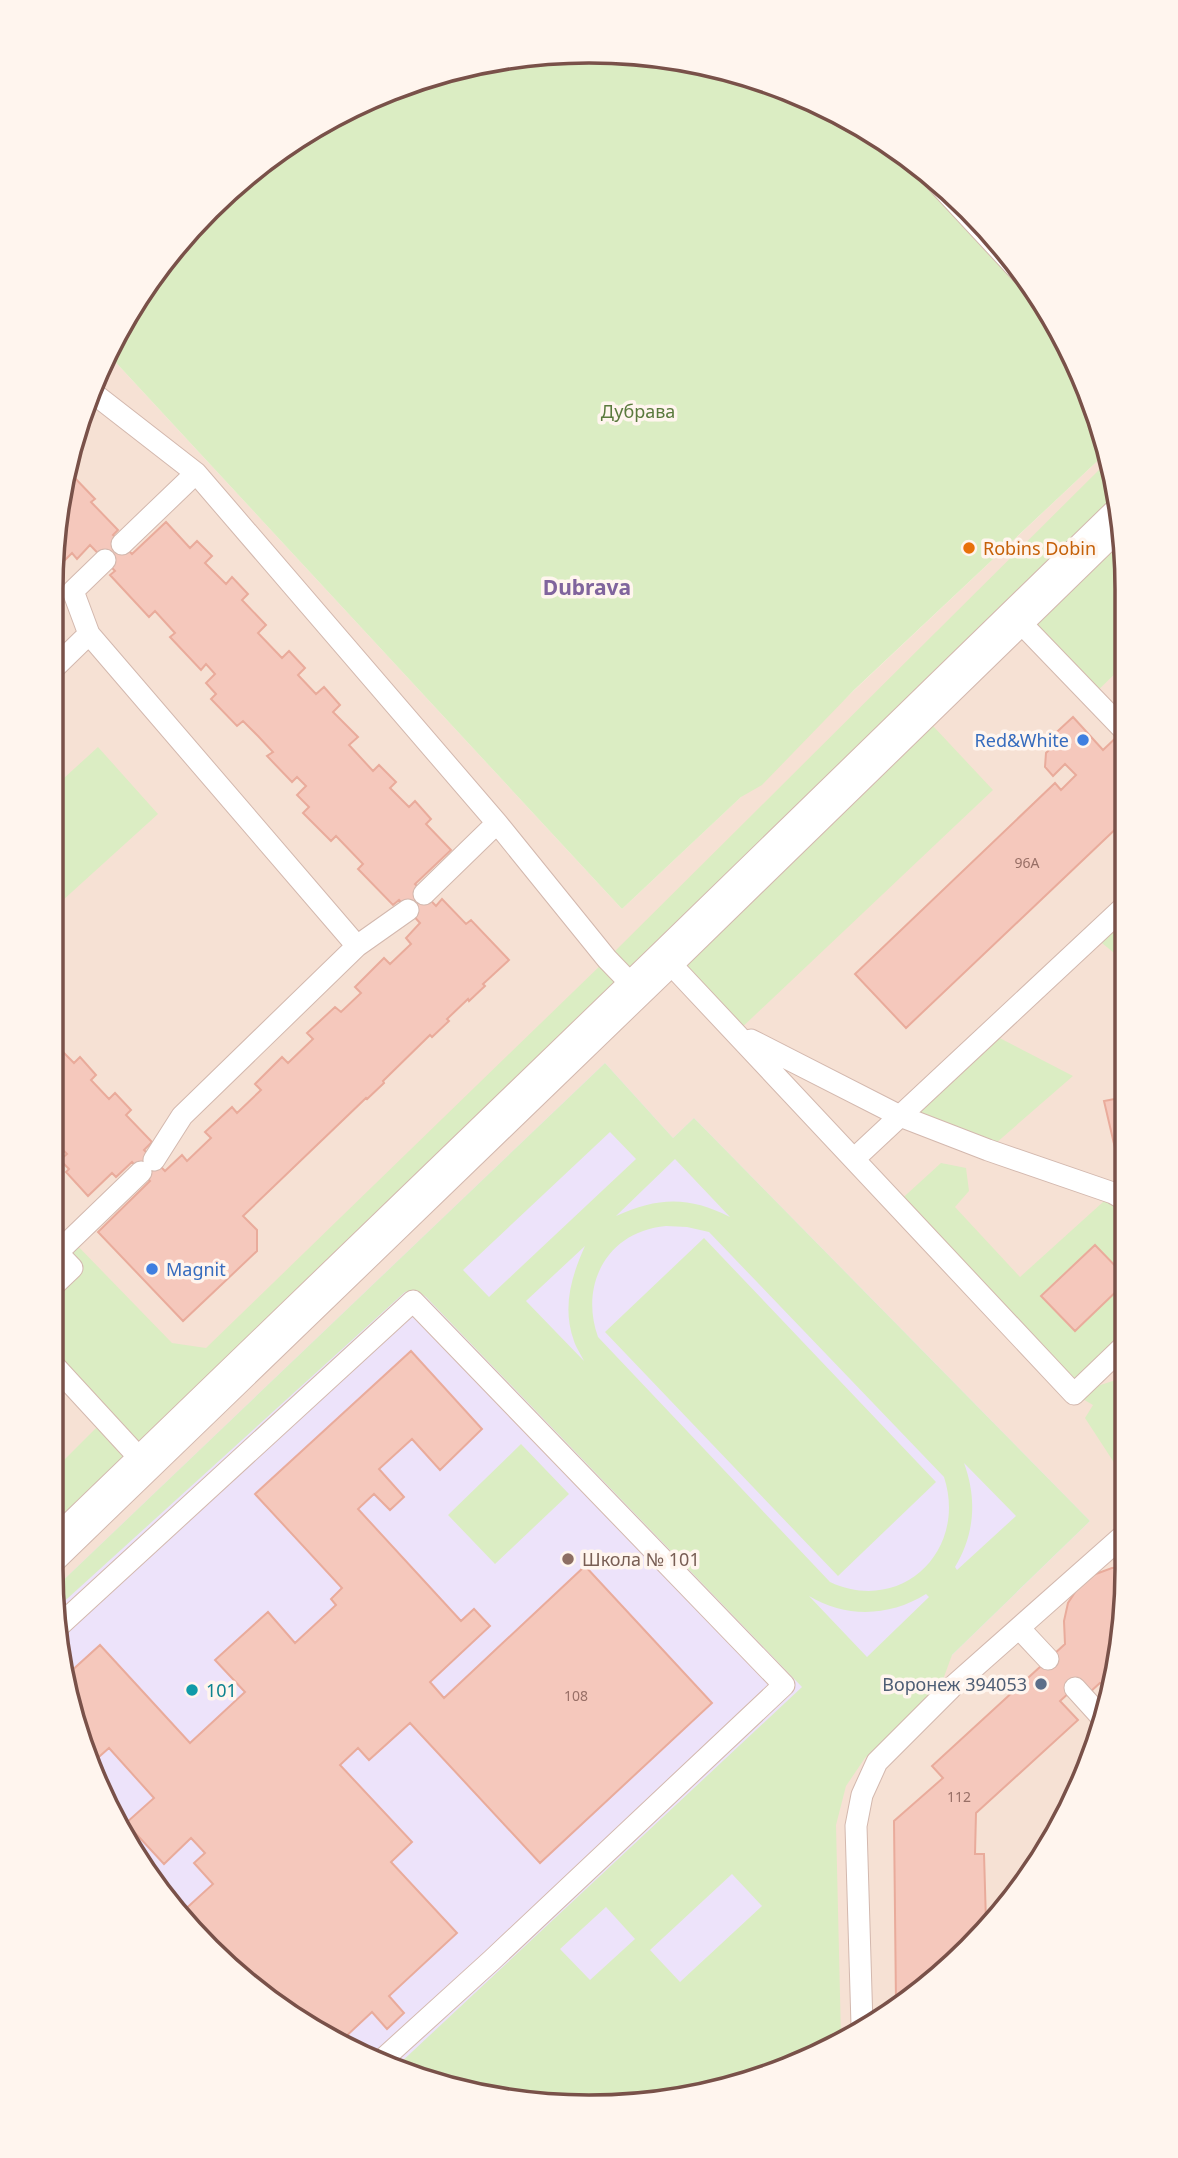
<svg xmlns="http://www.w3.org/2000/svg" width="1178" height="2158" font-family="'Noto Sans',sans-serif">
	<style>
		.residential { fill: #f6e1d4 }
		.education { fill: #ede3fa }
		.green { fill: #dbedc3; fill-rule: evenodd }
		.building { fill: #f5c8bc; stroke: #e9ab9b; stroke-width: 2 }
		.lines { fill: none; stroke-linecap: round; stroke-linejoin: round }
		.lane-casing { stroke: #d3b8ae; stroke-width: 23 }
		.street-casing { stroke: #d3b8ae; stroke-width: 40 }
		.lane { stroke: #fff; stroke-width: 21 }
		.street { stroke: #fff; stroke-width: 38 }
		.food-dot { fill: #e8710a; stroke: #fff5ee; stroke-width: 2.5 }
		.shop-dot { fill: #3f7fe0; stroke: #fff5ee; stroke-width: 2.5 }
		.education-dot { fill: #8d6e63; stroke: #fff5ee; stroke-width: 2.5 }
		.service-dot { fill: #5c6f8a; stroke: #fff5ee; stroke-width: 2.5 }
		.culture-dot { fill: #0f9aa8; stroke: #fff5ee; stroke-width: 2.5 }
		.labels { text-anchor: middle; dominant-baseline: central; stroke-width: 7; stroke-linejoin: round; paint-order: stroke }
		.number-label { font-size: 14px; fill: #986f66 }
		.park-label { font-size: 18px; fill: #5a7a3d; stroke: #fff5ee }
		.food-label { font-size: 18px; fill: #c56008; stroke: #fff5ee; text-anchor: start }
		.shop-label { font-size: 18px; fill: #366cbe; stroke: #fff5ee; text-anchor: end }
		.education-label { font-size: 18px; fill: #785e54; stroke: #fff5ee; text-anchor: start }
		.service-label { font-size: 18px; fill: #4e5e75; stroke: #fff5ee; text-anchor: end }
		.culture-label { font-size: 18px; fill: #0d838f; stroke: #fff5ee; text-anchor: start }
		.quarter-label { font-size: 21px; font-weight: bold; fill: #80649d; stroke: #fff5ee }
		.rim { fill: none; stroke: #795149; stroke-width: 3.5 }
	</style>
	<rect width="100%" height="100%" fill="#fef0e6"/>
	<!-- residential -->
	<path class="residential" d="M 886,143 L 944,185 L 1036,290 L 1050,318 Z
		M 108,354 L 622,909 L 1107,452 L 1123,519 L 1126,1604 L 1109,1709 L 1055,1838 L 944,1973 L 795,2066 L 625,2106 L 450,2089 L 162,1897 L 79,1742 L 51,1569 L 52,554 L 69,449 Z"/>
	<!-- education -->
	<path class="education" d="M 605,1063 L 673,1138 L 694,1118 L 1090,1521 L 811,1792 L 807,2032 L 625,2106 L 450,2089 L 290,2017 L 162,1897 L 79,1742 L 54,1589 Z"/>
	<!-- green -->
	<path class="green" d="M 553,52 L 659,55 L 762,79 L 858,123 L 886,143 L 1050,318 L 1099,416 L 1107,452 L 854,690 L 762,785 L 741,797 L 622,909 L 108,354 L 123,320 L 184,234 L 261,162 L 351,106 L 449,69 Z
		M 1109,460 L 1123,519 L 1123,666 L 1091,697 L 1017,620 L 919,711 L 993,790 L 736,1033 L 667,959 L 51,1553 L 51,1473 L 104,1420 L 51,1362 L 51,1288 L 71,1239 L 172,1343 L 206,1348 L 607,959 Z
		M 98,747 L 158,814 L 62,901 L 52,889 L 52,789 Z
		M 1124,907 L 1124,961 L 1092,935 Z
		M 988,1032 L 1073,1076 L 988,1150 L 900,1116 Z
		M 605,1063 L 673,1138 L 694,1118 L 1090,1521 L 952,1655 L 941,1685 L 865,1758 L 846,1786 L 836,1825 L 841,2037 L 795,2066 L 625,2106 L 450,2089 L 398,2065 L 802,1687 L 426,1297 L 416,1290 L 405,1292 L 57,1608 L 54,1589 ZM 610,1132 L 636,1159 L 489,1297 L 463,1270 ZM 675,1159 L 730,1217 C 689,1196 658,1197 616,1216 ZM 666,1226 L 687,1227 L 709,1232 L 944,1477 C 968,1551 901,1615 830,1582 L 598,1337 C 579,1284 608,1231 666,1226 ZM 585,1246 C 571,1277 562,1308 574,1341 C 576,1348 581,1354 584,1361 L 526,1301 ZM 964,1463 L 1016,1516 L 957,1570 L 955,1567 C 975,1534 977,1498 964,1463 ZM 926,1594 L 929,1597 L 867,1657 L 809,1596 C 846,1618 889,1617 926,1594 ZM 732,1874 L 762,1906 L 680,1982 L 650,1950 ZM 606,1907 L 635,1939 L 590,1980 L 560,1949 Z
		M 941,1163 L 966,1168 L 969,1191 L 955,1207 L 1020,1277 L 1113,1193 L 1125,1200 L 1125,1345 L 1076,1393 L 1125,1377 L 1126,1481 L 1085,1418 L 1093,1405 L 1074,1394 L 896,1204 Z
		M 704,1238 L 936,1482 L 838,1576 L 605,1332 Z
		M 521,1444 L 569,1494 L 495,1564 L 448,1515 Z"/>
	<!-- building -->
	<path class="building" d="M 72,475 L 95,499 L 91,502 L 118,530 L 113,535 L 132,554 L 166,522 L 190,548 L 197,541 L 212,556 L 205,563 L 226,584 L 232,577 L 248,594 L 242,600 L 266,625 L 258,633 L 282,658 L 289,651 L 305,668 L 298,675 L 316,694 L 324,687 L 340,705 L 333,712 L 358,737 L 349,745 L 373,771 L 379,765 L 396,782 L 390,788 L 409,807 L 415,801 L 431,819 L 426,824 L 451,850 L 415,884 L 436,906 L 442,899 L 466,924 L 471,920 L 509,960 L 483,984 L 485,986 L 469,1001 L 468,999 L 447,1019 L 449,1021 L 432,1037 L 430,1035 L 383,1081 L 384,1083 L 367,1099 L 366,1098 L 243,1216 L 257,1230 L 257,1251 L 183,1321 L 98,1232 L 150,1181 L 132,1162 L 116,1177 L 112,1173 L 88,1196 L 66,1172 L 69,1169 L 60,1160 L 67,1154 L 51,1138 L 51,1040 L 74,1063 L 80,1057 L 96,1075 L 91,1080 L 109,1099 L 115,1093 L 131,1110 L 126,1115 L 152,1142 L 144,1150 L 165,1171 L 182,1155 L 187,1161 L 211,1138 L 205,1132 L 232,1107 L 237,1113 L 261,1090 L 255,1084 L 282,1057 L 288,1063 L 313,1039 L 307,1033 L 335,1007 L 341,1012 L 361,993 L 355,987 L 384,958 L 390,964 L 411,944 L 406,938 L 420,923 L 399,900 L 393,905 L 358,869 L 363,864 L 336,836 L 331,841 L 303,813 L 309,807 L 297,795 L 306,786 L 297,777 L 292,782 L 267,756 L 273,752 L 258,736 L 243,721 L 237,726 L 211,699 L 216,694 L 206,683 L 215,674 L 206,664 L 201,670 L 170,637 L 175,633 L 155,611 L 149,617 L 110,575 L 115,571 L 90,545 L 77,559 L 72,553 L 52,573 L 52,554 L 64,484 Z
		M 1073,717 L 1103,750 L 1123,731 L 1124,821 L 906,1028 L 855,974 L 1055,783 L 1061,790 L 1076,775 L 1065,764 L 1053,776 L 1045,767 L 1046,753 L 1051,748 L 1046,742 Z
		M 1125,1097 L 1125,1160 L 1118,1161 L 1104,1101 Z
		M 1095,1245 L 1125,1276 L 1125,1283 L 1075,1331 L 1041,1296 Z
		M 411,1351 L 482,1429 L 440,1470 L 412,1439 L 379,1469 L 404,1497 L 390,1510 L 374,1494 L 358,1509 L 461,1621 L 474,1609 L 490,1626 L 430,1682 L 444,1698 L 585,1566 L 712,1703 L 540,1863 L 410,1723 L 369,1760 L 358,1748 L 340,1765 L 412,1842 L 391,1862 L 457,1933 L 389,1996 L 404,2013 L 387,2029 L 372,2012 L 342,2040 L 290,2017 L 180,1914 L 213,1884 L 194,1863 L 205,1853 L 191,1838 L 164,1864 L 126,1823 L 154,1798 L 109,1748 L 91,1764 L 79,1742 L 68,1674 L 100,1645 L 190,1743 L 245,1692 L 215,1660 L 268,1612 L 295,1643 L 336,1605 L 331,1599 L 342,1588 L 255,1494 Z
		M 1126,1567 L 1126,1604 L 1112,1687 L 1100,1683 L 1090,1692 L 1081,1682 L 1060,1701 L 1078,1720 L 976,1813 L 975,1854 L 984,1854 L 986,1922 L 944,1973 L 896,2003 L 894,1821 L 943,1778 L 932,1766 L 1065,1644 L 1064,1621 L 1068,1603 L 1079,1586 L 1093,1575 L 1112,1568 Z"/>
	<g class="lines">
		<defs>
			<path id="lane" d="M 930,175 L 1022,274
				M 92,395 L 97,396 L 196,473 L 497,823 L 607,959 L 636,989
				M 122,544 L 196,473
				M 1017,619 L 1123,729
				M 89,634 L 73,591 L 105,560
				M 52,670 L 89,634 L 357,946 L 182,1116 L 154,1160
				M 424,894 L 497,823
				M 357,946 L 408,910
				M 666,959 L 1074,1394 L 1125,1345
				M 751,1040 L 900,1116 L 988,1150 L 1113,1193 L 1125,1200
				M 854,1159 L 1124,907
				M 57,1253 L 141,1172
				M 51,1288 L 72,1268 L 51,1246
				M 51,1362 L 144,1463
				M 60,1625 L 413,1301 L 784,1685 L 492,1960 L 383,2059
				M 1019,1628 L 1048,1659
				M 1075,1688 L 1104,1720
				M 862,2025 L 856,1826 L 862,1795 L 877,1762 L 951,1688 L 1126,1533"/>
			<path id="street" d="M 51,1553 L 666,959 L 1122,515"/>
		</defs>
		<!-- lane casing -->
		<use href="#lane" class="lane-casing"/>
		<!-- street casing -->
		<use href="#street" class="street-casing"/>
		<!-- lane -->
		<use href="#lane" class="lane"/>
		<!-- street -->
		<use href="#street" class="street"/>
	</g>
	<!-- markers -->
	<circle class="food-dot" cx="969" cy="548" r="7"/>
	<g class="shop-dot">
		<circle cx="1083" cy="740" r="7"/>
		<circle cx="152" cy="1269" r="7"/>
	</g>
	<circle class="education-dot" cx="568" cy="1559" r="7"/>
	<circle class="service-dot" cx="1041" cy="1684" r="7"/>
	<circle class="culture-dot" cx="192" cy="1690" r="7"/>
	<g class="labels">
		<!-- number labels -->
		<g class="number-label">
			<text x="1027" y="862">96А</text>
			<text x="576" y="1695">108</text>
			<text x="959" y="1796">112</text>
		</g>
		<!-- park labels -->
		<g class="park-label">
			<text x="638" y="411">Дубрава</text>
		</g>
		<!-- food labels -->
		<g class="food-label">
			<text x="983" y="548">Robins Dobin</text>
		</g>
		<!-- shop labels -->
		<g class="shop-label">
			<text x="1069" y="740">Red&amp;White</text>
			<text x="166" y="1269" text-anchor="start">Magnit</text>
		</g>
		<!-- education labels -->
		<g class="education-label">
			<text x="582" y="1559">Школа № 101</text>
		</g>
		<!-- service labels -->
		<g class="service-label">
			<text x="1027" y="1684">Воронеж 394053</text>
		</g>
		<!-- culture labels -->
		<g class="culture-label">
			<text x="206" y="1690">101</text>
		</g>
		<!-- quarter labels -->
		<g class="quarter-label">
			<text x="587" y="587">Dubrava</text>
		</g>
	</g>
	<!-- crop -->
	<path d="M0 0H1178V2158H0ZM589 63H589A526 526 0 0 1 1115 589V1569A526 526 0 0 1 589 2095H589A526 526 0 0 1 63 1569V589A526 526 0 0 1 589 63Z" fill="#fff5ee" fill-rule="evenodd"/>
	<path class="rim" d="M589 63H589A526 526 0 0 1 1115 589V1569A526 526 0 0 1 589 2095H589A526 526 0 0 1 63 1569V589A526 526 0 0 1 589 63Z"/>
</svg>
